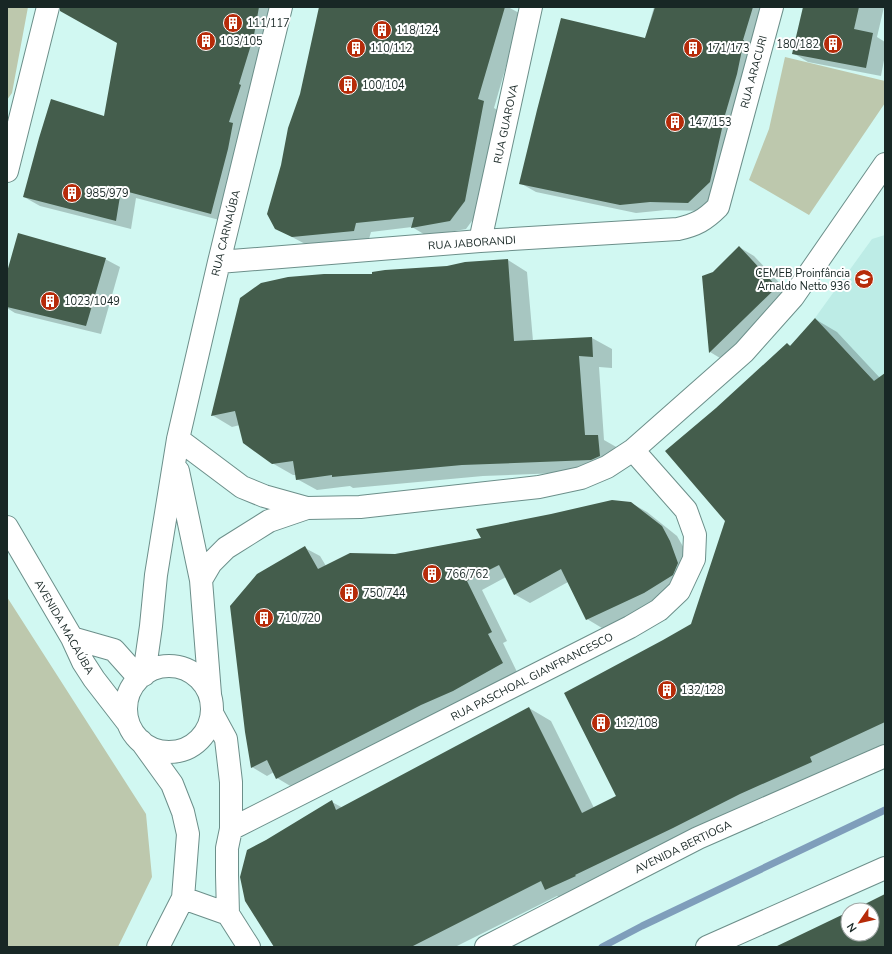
<svg xmlns="http://www.w3.org/2000/svg" width="892" height="954" font-family="'Nunito Sans',sans-serif">
	<style>
		.built { fill: #bdece6 }
		.green { fill: #bdc8ad }
		.shadow { fill: #0003 }
		.lines { fill: none; stroke-linecap: round; stroke-linejoin: round }
		.stream { stroke: #7f9ebb; stroke-width: 7 }
		.building { fill: #445d4c }
		.minor-casing { stroke: #6c8f8a; stroke-width: 24 }
		.tertiary-casing { stroke: #6c8f8a; stroke-width: 24 }
		.minor { stroke: #fff; stroke-width: 22 }
		.tertiary { stroke: #fff; stroke-width: 22 }
		.labels { text-anchor: middle; dominant-baseline: central; stroke-width: 4; stroke-linejoin: round; paint-order: stroke }
		.poi-label { font-size: 11px; fill: #182725; stroke: #fff; text-anchor: start }
		.street-label { font-size: 11px; fill: #182725; stroke: #fff }
	</style>
	<rect width="100%" height="100%" fill="#d1f8f2"/>
	<!-- built -->
	<path class="built" d="M 885,235 L 885,396 L 867,373 L 815,318 L 872,239 Z"/>
	<!-- green -->
	<path class="green" d="M 7,7 L 28,7 L 12,93 L 7,100 Z
		M 785,57 L 885,81 L 885,103 L 809,215 L 749,180 L 769,129 Z
		M 7,597 L 146,814 L 152,877 L 118,947 L 7,947 Z"/>
	<!-- shadow -->
	<path class="shadow" d="M 82,7 L 276,7 L 227,222 L 136,198 L 131,229 L 40,206 L 24,197 L 105,117 L 118,43 Z
		M 320,7 L 508,7 L 521,14 L 494,108 L 499,111 L 480,210 L 466,229 L 427,236 L 412,227 L 371,232 L 369,239 L 309,246 L 275,228 L 301,94 Z
		M 654,7 L 771,7 L 725,191 L 704,211 L 666,210 L 636,213 L 536,192 L 520,183 L 645,39 Z
		M 804,7 L 884,7 L 877,37 L 885,42 L 885,55 L 881,76 L 808,62 L 793,53 Z
		M 739,247 L 754,256 L 792,296 L 725,361 L 710,352 L 713,272 Z
		M 105,259 L 120,267 L 101,334 L 15,313 L 7,308 L 7,276 Z
		M 508,260 L 527,272 L 533,341 L 592,338 L 612,349 L 612,368 L 599,367 L 604,440 L 618,448 L 612,471 L 483,476 L 353,488 L 350,486 L 317,490 L 297,479 L 296,475 L 293,475 L 272,463 L 240,425 L 232,427 L 212,415 L 373,275 Z
		M 815,319 L 837,332 L 880,378 L 885,374 L 885,745 L 831,770 L 568,902 L 557,896 L 455,947 L 275,947 L 267,841 L 332,802 L 343,808 L 529,708 L 551,721 L 594,808 L 618,797 L 692,624 L 726,521 L 717,409 L 787,344 L 791,346 Z
		M 631,503 L 647,512 L 677,536 L 685,550 L 693,572 L 659,601 L 602,628 L 587,619 L 568,582 L 530,603 L 514,594 L 506,577 L 482,590 L 507,641 L 503,643 L 517,672 L 292,787 L 277,778 L 274,772 L 267,776 L 252,767 L 305,548 L 320,556 L 326,566 L 395,555 L 482,538 Z"/>
	<g class="lines">
		<!-- stream -->
		<path class="stream" d="M 602,947 L 642,926 L 885,810"/>
	</g>
	<!-- building -->
	<path class="building" d="M 60,7 L 259,7 L 254,35 L 239,84 L 241,85 L 229,122 L 233,123 L 228,149 L 211,214 L 121,190 L 116,221 L 23,197 L 39,138 L 51,99 L 104,116 L 117,43 L 60,11 Z
		M 319,7 L 505,7 L 478,99 L 484,101 L 465,201 L 450,221 L 411,228 L 414,217 L 356,223 L 354,231 L 292,237 L 275,229 L 267,214 L 281,165 L 288,128 L 300,94 Z
		M 655,7 L 753,7 L 743,40 L 744,40 L 737,74 L 725,115 L 710,182 L 688,203 L 650,202 L 620,205 L 519,184 L 537,110 L 561,18 L 645,38 Z
		M 803,7 L 859,7 L 854,29 L 873,33 L 866,68 L 792,54 Z
		M 18,233 L 106,258 L 86,326 L 7,307 L 7,272 Z
		M 739,246 L 777,287 L 709,353 L 702,276 L 713,272 Z
		M 508,259 L 514,341 L 592,337 L 593,357 L 579,356 L 585,435 L 598,435 L 600,456 L 591,460 L 462,465 L 332,477 L 332,475 L 296,480 L 293,461 L 272,464 L 243,443 L 235,411 L 211,416 L 240,298 L 261,283 L 288,277 L 324,274 L 372,274 L 372,272 L 385,270 L 447,266 L 465,262 Z
		M 815,318 L 874,381 L 885,373 L 885,722 L 810,757 L 812,762 L 740,794 L 673,828 L 575,875 L 576,876 L 545,890 L 541,881 L 411,947 L 274,947 L 245,901 L 240,877 L 247,850 L 266,840 L 332,800 L 336,810 L 529,707 L 582,813 L 616,796 L 564,693 L 663,640 L 691,624 L 725,521 L 665,451 L 716,408 L 787,343 L 790,346 Z
		M 612,500 L 631,502 L 662,526 L 670,541 L 678,563 L 673,575 L 644,593 L 586,620 L 561,569 L 514,595 L 499,565 L 467,581 L 492,632 L 488,634 L 503,663 L 453,691 L 421,705 L 276,779 L 267,760 L 251,768 L 245,732 L 230,606 L 257,574 L 305,546 L 318,569 L 350,553 L 395,554 L 481,538 L 476,529 L 551,514 Z
		M 885,894 L 885,947 L 775,947 L 848,912 L 848,934 L 872,934 L 872,910 L 853,910 Z"/>
	<g class="lines">
		<defs>
			<path id="minor" d="M 7,171 L 48,7
				M 480,241 L 531,7
				M 219,262 L 480,241 L 678,229 C 696,225 705,220 718,207 L 772,7
				M 178,439 L 242,487 L 264,496 L 307,508 L 360,507 L 539,487 L 581,478 L 607,467 L 633,450 L 744,352 L 793,297 L 885,164
				M 178,471 L 201,580 L 210,694
				M 7,527 L 72,638 L 83,662 L 94,679 L 128,723
				M 201,580 L 211,563 L 226,548 L 269,521 L 307,508
				M 72,638 L 114,650 L 139,678
				M126 709a43 43 0 1 1 86 0a43 43 0 1 1-86 0Z
				M 144,675 L 151,626 L 156,575 L 178,439 L 219,262 L 281,7
				M 213,715 L 226,739 L 231,782 L 231,829 L 227,848 L 227,875 L 228,914
				M 141,741 L 172,784 L 183,812 L 188,834 L 183,898 L 158,947
				M 231,829 L 630,627 L 659,610 L 679,591 L 694,559 L 695,535 L 686,510 L 633,450
				M 183,898 L 228,914 L 249,947"/>
			<path id="tertiary" d="M 486,947 L 698,838 L 885,756
				M 707,947 L 885,868"/>
		</defs>
		<!-- minor casing -->
		<use href="#minor" class="minor-casing"/>
		<!-- tertiary casing -->
		<use href="#tertiary" class="tertiary-casing"/>
		<!-- minor -->
		<use href="#minor" class="minor"/>
		<!-- tertiary -->
		<use href="#tertiary" class="tertiary"/>
	</g>
	<!-- icons -->
	<defs>
		<symbol id="building-disc" viewBox="-11 -11 22 22"><circle r="9.5" fill="#b62b09" stroke="#fff"/><path d="M-4-6H4V6H1V3H-1V6H-4ZM-2.5-4.3h1.7v1.8h-1.7ZM.8-4.3h1.7v1.8H.8ZM-2.5-1h1.7V.8h-1.7ZM.8-1h1.7V.8H.8Z" fill="#fff"/></symbol>
		<symbol id="school-disc" viewBox="-11 -11 22 22"><circle r="9.5" fill="#b62b09" stroke="#fff"/><path d="M0-5L7-2L0 1L-7-2ZM-4 1L0 2.5L4 1V4Q0 6-4 4Z" fill="#fff"/></symbol>
	</defs>
	<g fill-rule="evenodd">
		<use href="#building-disc" x="222" y="12" width="22" height="22"/>
		<use href="#building-disc" x="371" y="19" width="22" height="22"/>
		<use href="#building-disc" x="195" y="30" width="22" height="22"/>
		<use href="#building-disc" x="822" y="33" width="22" height="22"/>
		<use href="#building-disc" x="345" y="37" width="22" height="22"/>
		<use href="#building-disc" x="682" y="37" width="22" height="22"/>
		<use href="#building-disc" x="337" y="74" width="22" height="22"/>
		<use href="#building-disc" x="664" y="111" width="22" height="22"/>
		<use href="#building-disc" x="61" y="182" width="22" height="22"/>
		<use href="#school-disc" x="853" y="268" width="22" height="22"/>
		<use href="#building-disc" x="39" y="290" width="22" height="22"/>
		<use href="#building-disc" x="421" y="563" width="22" height="22"/>
		<use href="#building-disc" x="338" y="582" width="22" height="22"/>
		<use href="#building-disc" x="253" y="607" width="22" height="22"/>
		<use href="#building-disc" x="656" y="679" width="22" height="22"/>
		<use href="#building-disc" x="590" y="712" width="22" height="22"/>
	</g>
	<g class="labels">
		<!-- poi labels -->
		<g class="poi-label">
			<text x="247" y="23">111/117</text>
			<text x="396" y="30">118/124</text>
			<text x="220" y="41">103/105</text>
			<text x="819" y="44" text-anchor="end">180/182</text>
			<text x="370" y="48">110/112</text>
			<text x="707" y="48">171/173</text>
			<text x="362" y="85">100/104</text>
			<text x="689" y="122">147/153</text>
			<text x="86" y="193">985/979</text>
			<text x="850" y="273" text-anchor="end">CEMEB Proinfância<tspan x="850" dy="13">Arnaldo Netto 936</tspan></text>
			<text x="64" y="301">1023/1049</text>
			<text x="446" y="574">766/762</text>
			<text x="363" y="593">750/744</text>
			<text x="278" y="618">710/720</text>
			<text x="681" y="690">132/128</text>
			<text x="615" y="723">112/108</text>
		</g>
		<!-- street labels -->
		<g class="street-label">
			<text transform="translate(754 72) rotate(-75)">RUA ARACURI</text>
			<text transform="translate(506 124) rotate(-78)">RUA GUAROVA</text>
			<text transform="translate(226 233) rotate(-76)">RUA CARNAÚBA</text>
			<text transform="translate(472 243) rotate(-4)">RUA JABORANDI</text>
			<text transform="translate(64 627) rotate(60)">AVENIDA MACAÚBA</text>
			<text transform="translate(532 677) rotate(-27)">RUA PASCHOAL GIANFRANCESCO</text>
			<text transform="translate(683 847) rotate(-26)">AVENIDA BERTIOGA</text>
		</g>
	</g>
	<!-- border -->
	<rect width="892" height="954" fill="none" stroke="#182725" stroke-width="16"/>
	<!-- north arrow -->
	<g transform="translate(860 922) rotate(236)"><circle r="19" fill="#ffffff" stroke="#a3a9a8"/>
	<path d="M0-3L7 15L0 10L-7 15Z" fill="#b62b09"/>
	<text y="-6" font-size="11" font-weight="bold" text-anchor="middle" fill="#182725">N</text>
	</g>
</svg>
